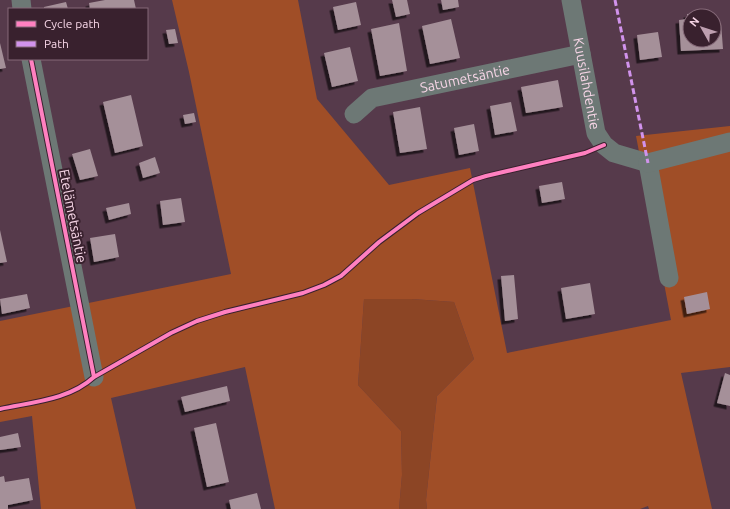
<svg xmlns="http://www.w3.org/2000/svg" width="730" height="509" font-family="Ubuntu,sans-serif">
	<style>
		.green { fill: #8c4525 }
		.forest { fill: #a04e27 }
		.building { fill: #a59099; filter: url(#shadow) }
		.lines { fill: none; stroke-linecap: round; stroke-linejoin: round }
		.minor { stroke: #6d7875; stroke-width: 19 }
		.quiet { stroke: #d193ec; stroke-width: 3; stroke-dasharray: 6 3; stroke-linecap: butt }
		.cycleway-casing { stroke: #39212e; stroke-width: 6 }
		.cycleway { stroke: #ff80c0; stroke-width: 4 }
		.labels { text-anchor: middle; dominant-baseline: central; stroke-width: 4; stroke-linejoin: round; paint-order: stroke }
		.street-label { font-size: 14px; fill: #f6d5e6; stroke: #39212e }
	</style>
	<defs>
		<filter id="shadow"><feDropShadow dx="-3.5" dy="3.5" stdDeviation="0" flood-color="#0009"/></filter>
	</defs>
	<rect width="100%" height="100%" fill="#563a4b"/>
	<!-- green -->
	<path class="green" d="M 364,299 L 412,299 L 454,302 L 474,359 L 437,396 L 426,500 L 427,509 L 399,509 L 402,475 L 401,431 L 358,385 Z"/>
	<!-- forest -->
	<path class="forest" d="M 172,0 L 298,0 L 317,99 L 389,185 L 470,168 L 507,353 L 671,320 L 636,136 L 730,126 L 730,367 L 681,373 L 712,509 L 649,509 L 648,506 L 640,509 L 427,509 L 426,500 L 437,396 L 474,359 L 454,302 L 412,299 L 364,299 L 358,385 L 401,431 L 402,475 L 399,509 L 275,509 L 245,367 L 111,398 L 136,509 L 41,509 L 32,416 L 0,422 L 0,321 L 231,274 L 189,72 Z"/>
	<!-- building -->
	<path class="building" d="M 105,0 L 134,0 L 136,9 L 90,9 L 89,3 Z
		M 392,0 L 407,0 L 410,14 L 396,17 Z
		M 441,0 L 458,0 L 459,7 L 443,10 Z
		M 66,2 L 68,9 L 44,9 L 44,7 Z
		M 356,2 L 361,25 L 338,30 L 333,7 Z
		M 702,13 L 702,16 L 690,16 L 690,40 L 714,40 L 714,17 L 716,17 L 716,24 L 721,23 L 723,49 L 681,51 L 679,20 L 687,19 L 687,14 Z
		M 451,19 L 460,58 L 430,64 L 422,26 Z
		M 399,23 L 407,71 L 380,76 L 371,29 Z
		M 175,29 L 178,43 L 169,44 L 166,30 Z
		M 658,32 L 662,57 L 640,60 L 637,35 Z
		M 0,43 L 6,68 L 0,69 Z
		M 350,47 L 358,81 L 332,87 L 324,53 Z
		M 558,80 L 563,107 L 526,113 L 521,87 Z
		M 131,95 L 143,146 L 115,153 L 103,102 Z
		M 511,102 L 517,131 L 495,135 L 490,106 Z
		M 420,107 L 427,149 L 400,153 L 393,112 Z
		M 194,113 L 196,122 L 185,124 L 183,115 Z
		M 474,124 L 479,151 L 459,155 L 454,128 Z
		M 90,149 L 98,176 L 80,180 L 72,154 Z
		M 155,157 L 160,173 L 143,178 L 139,163 Z
		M 562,182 L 565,199 L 542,203 L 539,186 Z
		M 181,198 L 185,222 L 163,225 L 160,201 Z
		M 129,203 L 131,214 L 109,220 L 106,208 Z
		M 0,230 L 7,262 L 0,263 Z
		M 115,234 L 119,257 L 94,262 L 90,238 Z
		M 514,275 L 518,319 L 505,321 L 501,276 Z
		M 590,283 L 595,314 L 566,319 L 561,288 Z
		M 707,292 L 710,309 L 687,314 L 684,297 Z
		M 27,294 L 30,308 L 2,314 L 0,299 Z
		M 725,373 L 730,375 L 730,406 L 717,403 Z
		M 227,386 L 230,401 L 185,412 L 181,397 Z
		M 216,423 L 229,482 L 207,487 L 194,428 Z
		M 18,433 L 21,447 L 0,450 L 0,437 Z
		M 4,476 L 5,482 L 29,478 L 33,500 L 8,505 L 8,509 L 0,509 L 0,477 Z
		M 257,493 L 261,509 L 231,509 L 229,500 Z"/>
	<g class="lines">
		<!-- minor -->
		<g class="minor">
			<path d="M 21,0 L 22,9"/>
			<path id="s1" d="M 571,0 L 596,133 L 604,145 L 614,153 L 648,163"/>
			<path d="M 31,59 L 94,377"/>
			<path id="s2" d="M 354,114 L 372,98 L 581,54"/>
			<path d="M 648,163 L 669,278"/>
			<path d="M 648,163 L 730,142"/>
		</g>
		<!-- quiet -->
		<path class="quiet" d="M 615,0 L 648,163"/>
		<defs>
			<path id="cycleway" d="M 31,59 L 94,377
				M 0,409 C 32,402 69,400 94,377 L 171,333 L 197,321 L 225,312 L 303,293 L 324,285 L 341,276 L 379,242 L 418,213 L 473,180 L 486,176 L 585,153 L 604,145"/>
		</defs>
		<!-- cycleway casing -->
		<use href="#cycleway" class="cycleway-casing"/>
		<!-- cycleway -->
		<use href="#cycleway" class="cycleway"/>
	</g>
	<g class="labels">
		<!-- street labels -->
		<g class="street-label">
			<text stroke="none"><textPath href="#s2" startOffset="119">Satumetsäntie</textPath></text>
			<text stroke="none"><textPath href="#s1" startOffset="85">Kuusilahdentie</textPath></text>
			<text transform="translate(73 216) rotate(79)">Etelämetsäntie</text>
		</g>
	</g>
	<!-- legend -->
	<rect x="8" y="8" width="140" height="52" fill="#39212e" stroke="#856978"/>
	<rect x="16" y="21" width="20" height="6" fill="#ff80c0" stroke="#856978"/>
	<text x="44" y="28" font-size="12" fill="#f6d5e6">Cycle path</text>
	<rect x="16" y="41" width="20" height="6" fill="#d193ec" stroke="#856978"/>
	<text x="44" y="48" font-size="12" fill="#f6d5e6">Path</text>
	<!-- north arrow -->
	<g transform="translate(702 28) rotate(309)"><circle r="19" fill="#39212e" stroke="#856978"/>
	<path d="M0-3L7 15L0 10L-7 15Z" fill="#be9fb0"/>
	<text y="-6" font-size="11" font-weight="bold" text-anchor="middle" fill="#f6d5e6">N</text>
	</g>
</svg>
